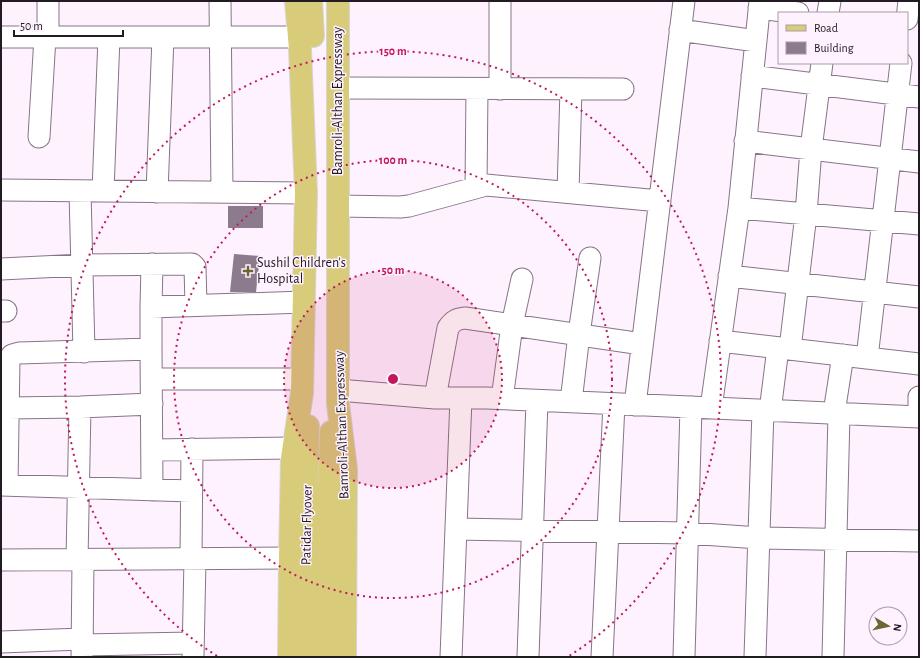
<svg xmlns="http://www.w3.org/2000/svg" width="920" height="658" font-family="'Alegreya Sans',sans-serif">
	<style>
		.building { fill: #8c7b8d }
		.lines { fill: none; stroke-linecap: round; stroke-linejoin: round }
		.minor-casing { stroke: #867587; stroke-width: 23 }
		.major-casing { stroke: #d7d6d7; stroke-width: 24 }
		.minor { stroke: #fff; stroke-width: 21 }
		.major { stroke: #d8cb7a; stroke-width: 22 }
		.ring { fill: none; stroke: #c2185b; stroke-width: 2; stroke-dasharray: 2 4 }
		.poi-dot { fill: #6f6532; stroke: #fef2ff; stroke-width: 1.5 }
		.labels { text-anchor: middle; dominant-baseline: central; stroke-width: 3; stroke-linejoin: round; paint-order: stroke }
		.street-label { font-size: 14px; fill: #221b23; stroke: #fef2ff }
		.poi-label { font-size: 14px; fill: #221b23; stroke: #fef2ff; text-anchor: start }
		.centre { fill: #c2185b; stroke: #fef2ff; stroke-width: 2 }
		.ring-label { font-size: 12px; text-anchor: middle; font-weight: bold; fill: #c2185b; stroke: #fef2ff; stroke-width: 3; stroke-linejoin: round; paint-order: stroke }
	</style>
	<rect width="100%" height="100%" fill="#fef2ff"/>
	<!-- building -->
	<path class="building" d="M 228,206 L 263,206 L 263,228 L 228,228 Z
		M 234,254 L 260,256 L 256,292 L 230,292 Z"/>
	<g class="lines">
		<defs>
			<path id="minor" d="M 48,1 L 48,37
				M 220,1 L 222,192
				M 500,1 L 500,89
				M 760,1 L 739,208 L 919,224
				M 759,8 L 798,13
				M 828,13 L 830,1
				M 907,19 L 909,1
				M 680,30 L 756,41
				M 1,37 L 299,37
				M 752,76 L 919,97
				M 338,88 L 623,89
				M 39,137 L 45,37
				M 745,141 L 919,162
				M 476,187 L 477,89
				M 1,190 L 306,193
				M 80,191 L 84,352
				M 103,191 L 109,37
				M 157,192 L 163,37
				M 568,192 L 571,89
				M 338,206 L 400,207 L 409,206 L 486,185 L 660,201
				M 1,269 L 82,265 L 192,264 L 195,267 L 196,305
				M 729,276 L 919,297
				M 151,307 L 152,264
				M 1,311 L 6,311
				M 720,341 L 919,364
				M 151,349 L 151,307 L 304,302
				M 790,349 L 806,214 L 811,149 L 822,63
				M 867,358 L 901,63
				M 152,379 L 302,379
				M 338,390 L 435,398 L 486,398 L 919,417
				M 919,397 L 919,408
				M 435,398 L 448,328 C 453,321 456,319 465,318 L 642,344
				M 502,399 L 512,325 L 522,279
				M 571,402 L 579,334 L 590,258
				M 635,405 L 684,1
				M 8,408 L 80,407 L 152,404
				M 711,408 L 739,208
				M 770,411 L 778,348
				M 834,413 L 843,355
				M 152,450 L 294,448
				M 1,485 L 191,491
				M 7,485 L 9,359 L 12,355 L 19,353 L 151,349 L 152,490
				M 456,529 L 688,533 L 759,538 L 919,541
				M 191,559 L 192,449
				M 1,560 L 290,558
				M 77,560 L 80,407
				M 1,642 L 82,639
				M 82,645 L 193,643
				M 193,656 L 195,559
				M 82,657 L 83,560
				M 451,657 L 461,398
				M 528,657 L 537,401
				M 602,657 L 614,404
				M 684,657 L 691,407
				M 755,657 L 763,410
				M 833,657 L 839,414"/>
			<path id="major" d="M 311,1 L 313,36
				M 338,1 L 338,404 L 346,469 L 345,657
				M 289,657 L 290,558 L 292,458 L 302,393 L 306,193 L 300,49 L 296,1
				M 305,657 L 308,426
				M 324,657 L 331,432"/>
		</defs>
		<!-- minor casing -->
		<use href="#minor" class="minor-casing"/>
		<!-- major casing -->
		<use href="#major" class="major-casing"/>
		<!-- minor -->
		<use href="#minor" class="minor"/>
		<!-- major -->
		<use href="#major" class="major"/>
	</g>
	<!-- distance rings -->
	<circle cx="393" cy="379" r="109" fill="#c2185b" fill-opacity=".12"/>
	<g class="ring">
		<circle cx="393" cy="379" r="109"/>
		<circle cx="393" cy="379" r="219"/>
		<path d="M217 656A328 328 0 1 1 569 656"/>
	</g>
	<!-- markers -->
	<path class="poi-dot" d="M246 265h4v4h4v4h-4v4h-4v-4h-4v-4h4z"/>
	<g class="labels">
		<!-- street labels -->
		<g class="street-label">
			<text transform="translate(338 101) rotate(-90)">Bamroli-Althan Expressway</text>
			<text transform="translate(342 425) rotate(-92)">Bamroli-Althan Expressway</text>
			<text transform="translate(307 525) rotate(-89)">Patidar Flyover</text>
		</g>
		<!-- poi labels -->
		<g class="poi-label">
			<text x="257" y="263">Sushil Children's<tspan x="257" dy="16">Hospital</tspan></text>
		</g>
	</g>
	<circle cx="393" cy="379" r="6" class="centre"/>
	<g class="ring-label">
		<text x="393" y="55">150 m</text>
		<text x="393" y="164">100 m</text>
		<text x="393" y="274">50 m</text>
	</g>
	<!-- border -->
	<rect width="920" height="658" fill="none" stroke="#221b23" stroke-width="4"/>
	<!-- legend -->
	<rect x="778" y="12" width="130" height="52" fill="#fef2ff" stroke="#a69ca7"/>
	<rect x="786" y="25" width="20" height="6" fill="#d8cb7a" stroke="#a69ca7"/>
	<text x="814" y="32" font-size="12" fill="#221b23">Road</text>
	<rect x="786" y="42" width="20" height="12" fill="#8c7b8d" stroke="#a69ca7"/>
	<text x="814" y="52" font-size="12" fill="#221b23">Building</text>
	<!-- north arrow -->
	<g transform="translate(888 626) rotate(99)"><circle r="19" fill="#fef2ff" stroke="#a69ca7"/>
	<path d="M0-3L7 15L0 10L-7 15Z" fill="#6f6532"/>
	<text y="-6" font-size="11" font-weight="bold" text-anchor="middle" fill="#221b23">N</text>
	</g>
	<!-- scale -->
	<path d="M14 30v6h109v-6" fill="none" stroke="#221b23" stroke-width="2"/>
	<text x="20" y="30" font-size="12" fill="#221b23" stroke="#fef2ff" stroke-width="3" paint-order="stroke">50 m</text>
</svg>
